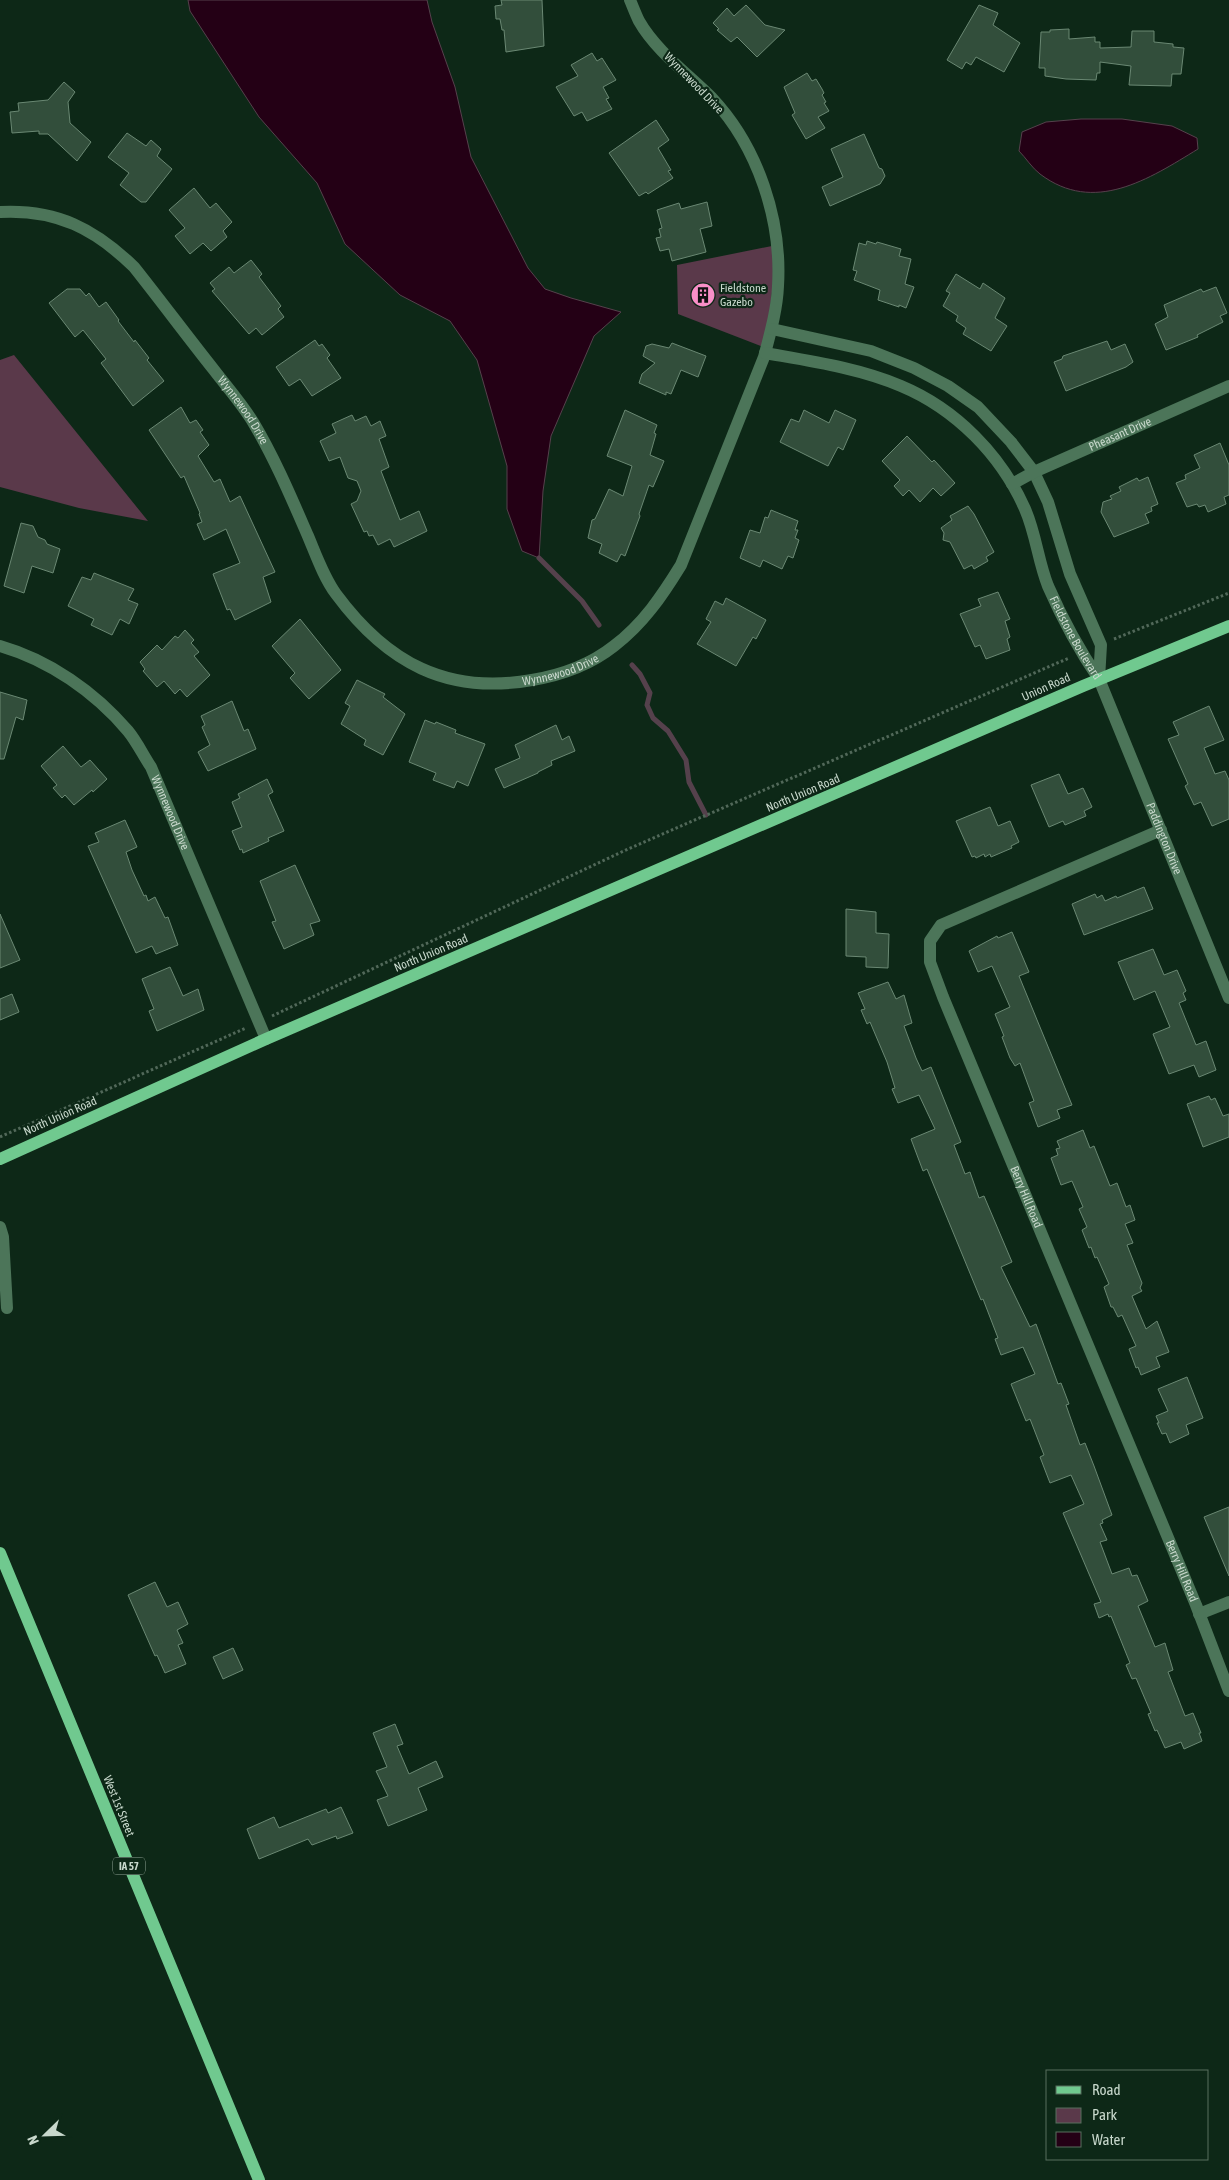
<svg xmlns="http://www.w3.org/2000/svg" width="1229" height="2180" font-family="'Asap Condensed',sans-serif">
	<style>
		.green { fill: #5a394a }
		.water { fill: #240015; stroke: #55414c }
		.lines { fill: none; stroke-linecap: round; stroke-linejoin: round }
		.stream { stroke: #55414c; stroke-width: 5 }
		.building { fill: #324e3b; stroke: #6a8873 }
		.path { stroke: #516859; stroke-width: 3; stroke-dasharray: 2.5 2.5; stroke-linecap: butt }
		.minor { stroke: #4c7559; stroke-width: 12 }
		.major { stroke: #70c98f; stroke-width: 12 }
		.labels { text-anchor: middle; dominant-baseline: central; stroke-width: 4.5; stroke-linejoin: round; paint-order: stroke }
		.shield { fill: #0d2817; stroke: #90a396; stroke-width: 1 }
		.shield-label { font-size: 11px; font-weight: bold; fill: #c8d8cc }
		.street-label { font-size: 12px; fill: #c8d8cc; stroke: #0d2817 }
		.poi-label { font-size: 12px; fill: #c8d8cc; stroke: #0d2817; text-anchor: start }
	</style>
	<rect width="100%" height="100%" fill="#0d2817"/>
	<!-- green -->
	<path class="green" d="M 777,245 L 766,348 L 678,314 L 677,265 Z
		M 14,355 L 148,521 L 79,508 L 0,487 L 0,360 Z"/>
	<!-- water -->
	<path class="water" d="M 188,0 L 427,0 L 432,22 L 455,87 L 471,157 L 528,268 L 545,289 L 571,298 L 621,312 L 594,336 L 551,436 L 543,491 L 539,558 L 522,551 L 507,509 L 507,466 L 477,360 L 450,321 L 400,295 L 345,244 L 317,183 L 259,117 L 190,11 Z
		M 1081,119 L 1122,119 L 1172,126 L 1197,138 L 1198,149 C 1149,179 1094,215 1040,174 C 1032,168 1026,158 1019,151 L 1022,132 L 1046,122 Z"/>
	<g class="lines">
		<!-- stream -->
		<path class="stream" d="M 539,558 L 582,601 L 599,625
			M 632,665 L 640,674 L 650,693 L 647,705 L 653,718 L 668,731 L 686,760 L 689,782 L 706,815"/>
	</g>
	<!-- building -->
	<path class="building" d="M 501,0 L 542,0 L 544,46 L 506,52 L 504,30 L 502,30 L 500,19 L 496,19 L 495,6 L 502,5 Z
		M 746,5 L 765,25 L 785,30 L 757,57 L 737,37 L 731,42 L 717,30 L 719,29 L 713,23 L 727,8 L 734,16 Z
		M 979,5 L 998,13 L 993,25 L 1020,43 L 1004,72 L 976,57 L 971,65 L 966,62 L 962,69 L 947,60 Z
		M 1069,29 L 1069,39 L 1095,37 L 1095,42 L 1100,42 L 1100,48 L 1131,47 L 1132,31 L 1154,31 L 1154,42 L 1173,44 L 1173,47 L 1184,48 L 1181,74 L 1172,74 L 1171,86 L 1129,85 L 1131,66 L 1100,62 L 1100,73 L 1097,73 L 1096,80 L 1066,79 L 1045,76 L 1045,68 L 1039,68 L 1041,32 L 1050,32 L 1050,30 Z
		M 592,53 L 597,61 L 602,58 L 616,80 L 603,87 L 609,98 L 606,99 L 612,109 L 587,121 L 582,112 L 574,116 L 556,87 L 578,76 L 571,65 Z
		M 807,73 L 812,81 L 816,79 L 822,89 L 824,93 L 822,95 L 826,102 L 824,103 L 829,111 L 818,117 L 825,128 L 806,139 L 792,115 L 795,113 L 784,87 Z
		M 64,82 L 75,92 L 68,102 L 70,123 L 91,142 L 77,161 L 48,134 L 39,134 L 39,131 L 12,133 L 10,112 L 19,111 L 18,103 L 48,100 Z
		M 656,120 L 669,140 L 658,148 L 671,170 L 668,171 L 673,178 L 648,194 L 646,192 L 639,196 L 609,153 Z
		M 127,133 L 146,146 L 151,140 L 161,149 L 157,156 L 172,169 L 146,202 L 141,202 L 120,185 L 129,173 L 108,157 Z
		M 864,134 L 879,168 L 882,169 L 885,176 L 880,184 L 830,206 L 822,187 L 843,177 L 831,149 Z
		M 194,188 L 210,208 L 216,203 L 232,222 L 223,231 L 227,237 L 211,251 L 203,243 L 190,254 L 175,236 L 185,228 L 169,210 Z
		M 707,202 L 712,226 L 700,229 L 706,252 L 672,261 L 669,249 L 660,251 L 656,238 L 661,237 L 659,229 L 662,228 L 657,210 L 679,203 L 681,209 Z
		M 867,241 L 876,244 L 877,242 L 901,249 L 899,256 L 911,259 L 905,284 L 914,287 L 906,308 L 899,305 L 899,307 L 878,300 L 880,290 L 854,280 L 857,271 L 853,270 L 859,243 L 866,245 Z
		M 251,260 L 262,274 L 259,277 L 281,306 L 278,309 L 284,317 L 262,335 L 256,328 L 249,334 L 212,291 L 215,289 L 210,283 L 229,267 L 234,273 Z
		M 956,274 L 980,289 L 983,283 L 1005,298 L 995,318 L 1007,326 L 991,351 L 963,334 L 966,328 L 956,321 L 958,316 L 943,306 L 950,293 L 946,291 Z
		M 1216,287 L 1227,313 L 1220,316 L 1223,322 L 1197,335 L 1198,337 L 1166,350 L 1155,324 L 1168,317 L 1164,305 L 1201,289 L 1203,292 Z
		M695 296a8 8 0 1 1 16 0a8 8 0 1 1-16 0Z
		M 67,289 L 80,289 L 86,296 L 89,293 L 99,307 L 106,302 L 119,320 L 118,321 L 134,342 L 135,340 L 149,358 L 147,360 L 164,381 L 133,406 L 101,363 L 106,359 L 83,330 L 75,337 L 49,303 Z
		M 315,340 L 319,346 L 322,344 L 330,355 L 327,358 L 341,378 L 312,396 L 300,379 L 289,386 L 276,367 Z
		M 1107,341 L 1111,350 L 1125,344 L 1133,362 L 1126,367 L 1066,391 L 1054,362 L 1062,359 L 1063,356 Z
		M 672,343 L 706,356 L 698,377 L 681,370 L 671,394 L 666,392 L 666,395 L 639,383 L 642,374 L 655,363 L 643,356 L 646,346 L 652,344 L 669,348 Z
		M 181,407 L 190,423 L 196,420 L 203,430 L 200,432 L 209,445 L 198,456 L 214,482 L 220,479 L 230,502 L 240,496 L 275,572 L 263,577 L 271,602 L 235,620 L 230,609 L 227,610 L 213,574 L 240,563 L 226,529 L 204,540 L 197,524 L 202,522 L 199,514 L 200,513 L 184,476 L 181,478 L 149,430 Z
		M 625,410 L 657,425 L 654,433 L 656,434 L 650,455 L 664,461 L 653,487 L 649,485 L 639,514 L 640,516 L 625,556 L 621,554 L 617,562 L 599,553 L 602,544 L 588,538 L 592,520 L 595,519 L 609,489 L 623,496 L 632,466 L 607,456 Z
		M 804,410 L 829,423 L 835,410 L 856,420 L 843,450 L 838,447 L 828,466 L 780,442 L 791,419 L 799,422 Z
		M 352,415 L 355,421 L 366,416 L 371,426 L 380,421 L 386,436 L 379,439 L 389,467 L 381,471 L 400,520 L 419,511 L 427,531 L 394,547 L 390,539 L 378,545 L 373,535 L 369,536 L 367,531 L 364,532 L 351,504 L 357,501 L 361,491 L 357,481 L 348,478 L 340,457 L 329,461 L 320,441 L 336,433 L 332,424 Z
		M 907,436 L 932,462 L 934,460 L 955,483 L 941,496 L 933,488 L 920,502 L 909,490 L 903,496 L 894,486 L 900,480 L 882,461 Z
		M 1220,443 L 1229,465 L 1229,495 L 1224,497 L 1226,504 L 1208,512 L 1205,505 L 1199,507 L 1197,504 L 1187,507 L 1176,483 L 1186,479 L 1185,475 L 1200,468 L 1194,455 Z
		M 1148,477 L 1158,504 L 1151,507 L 1152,511 L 1145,514 L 1149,523 L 1114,537 L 1101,512 L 1103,502 L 1112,499 L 1110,496 L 1121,491 L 1119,487 L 1137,478 L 1139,481 Z
		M 968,506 L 974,514 L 994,552 L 986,557 L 988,561 L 974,569 L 972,565 L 964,569 L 950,542 L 943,540 L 944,533 L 941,528 L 952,520 L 950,516 Z
		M 771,510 L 798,521 L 795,530 L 798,530 L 795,538 L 799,540 L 793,558 L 788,556 L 782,569 L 763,560 L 760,567 L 740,558 L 750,530 L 760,533 L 765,517 L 768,518 Z
		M 21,523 L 33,526 L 38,537 L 45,540 L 47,544 L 60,549 L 53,573 L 32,566 L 24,593 L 4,586 Z
		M 94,573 L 134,589 L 128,600 L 138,604 L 129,624 L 120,619 L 112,635 L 91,625 L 94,619 L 68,606 L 82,577 L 91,580 Z
		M 998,592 L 1010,619 L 1005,621 L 1010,637 L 1007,639 L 1010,650 L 986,659 L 980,645 L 975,647 L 960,614 L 981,606 L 978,599 Z
		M 726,598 L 766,620 L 756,639 L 753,637 L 736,666 L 697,644 L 711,622 L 706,619 L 715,601 L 723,605 Z
		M 300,619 L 341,670 L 309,699 L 290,678 L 295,673 L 272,646 Z
		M 185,630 L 194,640 L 191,643 L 199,652 L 194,656 L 210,675 L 187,697 L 180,689 L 175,694 L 164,681 L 157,687 L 143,671 L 145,669 L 140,662 L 157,645 L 162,650 L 175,636 L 178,638 Z
		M 357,680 L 385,694 L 383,697 L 405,714 L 383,755 L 364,745 L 366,740 L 341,724 L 350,706 L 345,703 Z
		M 0,692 L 27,700 L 23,720 L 16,717 L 4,759 L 0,759 Z
		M 232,701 L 244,731 L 248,729 L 256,749 L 208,771 L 198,752 L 210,745 L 202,727 L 205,725 L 201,716 Z
		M 1209,706 L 1224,740 L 1204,748 L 1215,774 L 1225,771 L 1229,780 L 1229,819 L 1212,826 L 1201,802 L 1194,805 L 1185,786 L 1188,784 L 1168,739 L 1179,735 L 1173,722 Z
		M 425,720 L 435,724 L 436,722 L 456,730 L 455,733 L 485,744 L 468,786 L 457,781 L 454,788 L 433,780 L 436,773 L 409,762 Z
		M 556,725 L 562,740 L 569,736 L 575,751 L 551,761 L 552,765 L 538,772 L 538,773 L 504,788 L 495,769 L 520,758 L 515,745 Z
		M 63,746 L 81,767 L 90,760 L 107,779 L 93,792 L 92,790 L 74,805 L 65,795 L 62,798 L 53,788 L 57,785 L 41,766 Z
		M 1059,774 L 1068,794 L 1083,788 L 1092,807 L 1084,811 L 1086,816 L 1065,825 L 1063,821 L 1049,827 L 1031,785 Z
		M 267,779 L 273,792 L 268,795 L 284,831 L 268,838 L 269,841 L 243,853 L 242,849 L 240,850 L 232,831 L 242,827 L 232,802 L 240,798 L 238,794 Z
		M 990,807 L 998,826 L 1010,821 L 1019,842 L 1011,846 L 1012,848 L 991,857 L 990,854 L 985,857 L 984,854 L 976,858 L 975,856 L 972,857 L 956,821 Z
		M 125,820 L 137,847 L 126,852 L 132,870 L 144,896 L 146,895 L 148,901 L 155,897 L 165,918 L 168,917 L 178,945 L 156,954 L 152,946 L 136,953 L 88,846 L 99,842 L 95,833 Z
		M 295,865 L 320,921 L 310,924 L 314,935 L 284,949 L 272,922 L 276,921 L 260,881 Z
		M 1144,887 L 1153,909 L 1084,935 L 1072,904 L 1095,894 L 1097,898 L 1102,895 L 1105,901 L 1116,896 L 1117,898 Z
		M 846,909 L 876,912 L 876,933 L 889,934 L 888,968 L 866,967 L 866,957 L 846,956 Z
		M 0,914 L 20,960 L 0,968 Z
		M 1012,932 L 1029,972 L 1019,976 L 1072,1105 L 1057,1110 L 1060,1118 L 1038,1127 L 1029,1103 L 1034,1101 L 1020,1063 L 1015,1066 L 1010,1058 L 1002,1037 L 1004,1036 L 995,1014 L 1010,1007 L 992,966 L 978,972 L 969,951 L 997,936 L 998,938 Z
		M 1153,949 L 1164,975 L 1177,970 L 1186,991 L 1183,993 L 1186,1000 L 1179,1003 L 1196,1045 L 1206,1041 L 1216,1070 L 1199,1077 L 1194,1065 L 1169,1074 L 1153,1034 L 1170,1027 L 1155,991 L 1134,1000 L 1118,962 Z
		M 170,967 L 183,996 L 198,989 L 204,1010 L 157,1031 L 149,1011 L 154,1009 L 142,979 Z
		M 888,982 L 896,999 L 904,995 L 912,1023 L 904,1026 L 916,1058 L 922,1071 L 931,1067 L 961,1142 L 954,1145 L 965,1174 L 970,1172 L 979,1198 L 984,1196 L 1012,1262 L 1001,1267 L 1030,1327 L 1036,1324 L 1058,1384 L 1061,1383 L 1069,1404 L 1066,1405 L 1080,1445 L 1085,1443 L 1094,1466 L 1112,1515 L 1102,1520 L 1103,1523 L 1100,1524 L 1107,1540 L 1100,1542 L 1112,1574 L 1129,1568 L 1132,1576 L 1137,1575 L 1148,1601 L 1138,1606 L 1155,1647 L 1165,1643 L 1173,1670 L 1168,1672 L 1185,1716 L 1193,1713 L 1201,1733 L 1199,1733 L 1202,1741 L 1184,1749 L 1181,1742 L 1165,1748 L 1157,1730 L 1155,1731 L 1148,1714 L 1151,1713 L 1136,1678 L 1132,1679 L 1126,1665 L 1130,1663 L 1111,1616 L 1109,1617 L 1108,1614 L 1099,1618 L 1094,1604 L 1101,1602 L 1063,1513 L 1084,1504 L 1071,1475 L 1050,1483 L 1040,1457 L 1044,1455 L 1030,1419 L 1026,1421 L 1011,1384 L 1035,1374 L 1023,1347 L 1001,1355 L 995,1339 L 998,1338 L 983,1299 L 981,1300 L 927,1169 L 923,1171 L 911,1139 L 935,1129 L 919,1095 L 898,1103 L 892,1089 L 895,1088 L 887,1062 L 870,1022 L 867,1024 L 861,1010 L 865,1009 L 858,993 Z
		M 12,994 L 19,1012 L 0,1020 L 0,999 Z
		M 1209,1096 L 1211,1100 L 1215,1098 L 1223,1116 L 1229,1114 L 1229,1137 L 1203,1147 L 1187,1104 Z
		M 1083,1130 L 1090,1148 L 1094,1146 L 1110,1186 L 1117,1183 L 1126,1207 L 1130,1205 L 1135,1220 L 1125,1224 L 1133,1243 L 1127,1245 L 1142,1283 L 1140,1288 L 1142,1291 L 1132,1296 L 1146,1329 L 1157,1321 L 1169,1352 L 1156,1357 L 1160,1367 L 1141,1375 L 1138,1367 L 1136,1368 L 1129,1349 L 1136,1346 L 1122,1315 L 1118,1317 L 1113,1307 L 1111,1307 L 1104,1287 L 1109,1284 L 1097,1257 L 1095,1258 L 1091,1247 L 1089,1248 L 1082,1230 L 1087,1227 L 1079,1209 L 1083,1207 L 1072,1181 L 1061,1185 L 1051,1158 L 1058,1155 L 1056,1149 L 1060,1148 L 1057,1141 Z
		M 1187,1377 L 1203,1418 L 1186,1425 L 1189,1434 L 1170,1443 L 1166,1433 L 1162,1434 L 1157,1423 L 1159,1423 L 1156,1416 L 1168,1411 L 1158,1389 Z
		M 1229,1507 L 1229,1576 L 1204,1517 Z
		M 155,1582 L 167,1607 L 178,1602 L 188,1624 L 177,1630 L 183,1643 L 178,1645 L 186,1664 L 165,1673 L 157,1655 L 155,1656 L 128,1595 Z
		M 233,1648 L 243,1670 L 223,1679 L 213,1657 Z
		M 395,1724 L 403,1744 L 397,1746 L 409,1774 L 436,1761 L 443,1777 L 418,1788 L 427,1810 L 388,1826 L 377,1800 L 388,1796 L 376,1771 L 387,1767 L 373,1733 Z
		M 341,1807 L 353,1833 L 337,1839 L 336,1836 L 312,1845 L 308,1839 L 259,1859 L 247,1829 L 274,1817 L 279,1828 L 326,1809 L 328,1813 Z"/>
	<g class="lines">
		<!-- path -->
		<path class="path" d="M 1114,639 L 1229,593
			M 272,1016 L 628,849 L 1069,658
			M 0,1137 L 246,1028"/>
		<!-- minor -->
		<g class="minor">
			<path id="s1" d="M 0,212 C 57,209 95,229 134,267 C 161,301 187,336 214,370 C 227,387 242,404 253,422 C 275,459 291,497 308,536 C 316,555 324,578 336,594 C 387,663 447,695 532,680 C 562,675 590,665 614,646 C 643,624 662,596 681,565 L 764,357 C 770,334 777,310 778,286 C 782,220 758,147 712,98 C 688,74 656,51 639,21 C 636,15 633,7 630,0"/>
			<path d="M 772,329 L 871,351 L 914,368 L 948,386 L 978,407 L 1011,442 L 1034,472 L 1048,502 L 1070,574 L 1101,645 L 1099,679"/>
			<path id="s2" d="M 765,353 C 810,361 859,368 901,386 C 956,409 1001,455 1025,509 C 1036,534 1038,561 1048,586 C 1062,618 1079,650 1099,679 L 1229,998"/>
			<path id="s3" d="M 1012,484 L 1034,472 L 1229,386"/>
			<path id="s4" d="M 0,646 C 49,660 95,692 128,731 C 137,742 143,755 151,767 L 266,1039"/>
			<path id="s5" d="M 1161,830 L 941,925 L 930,941 L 930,962 L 943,997 L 1196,1605 L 1229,1691"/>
			<path d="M 0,1227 L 3,1237 L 7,1308"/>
			<path d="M 1199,1614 L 1229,1602"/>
		</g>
		<!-- major -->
		<path class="major" d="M 0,1159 L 266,1039 L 1083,686 L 1229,626
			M 0,1553 L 259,2180"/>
	</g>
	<!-- icons -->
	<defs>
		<symbol id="building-disc" viewBox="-11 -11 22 22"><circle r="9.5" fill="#f98fc8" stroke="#0d2817"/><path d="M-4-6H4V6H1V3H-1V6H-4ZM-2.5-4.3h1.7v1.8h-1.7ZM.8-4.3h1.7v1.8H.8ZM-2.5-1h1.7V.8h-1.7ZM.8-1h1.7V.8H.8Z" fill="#111"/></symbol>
	</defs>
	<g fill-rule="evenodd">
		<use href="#building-disc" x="689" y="281" width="28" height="28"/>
	</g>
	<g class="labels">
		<!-- shield labels -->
		<rect class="shield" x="113" y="1857.5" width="32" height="17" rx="4"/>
		<g class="shield-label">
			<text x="129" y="1866">IA 57</text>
		</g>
		<!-- street labels -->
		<g class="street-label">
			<text transform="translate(694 83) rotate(46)">Wynnewood Drive</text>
			<text stroke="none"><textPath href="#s1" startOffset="330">Wynnewood Drive</textPath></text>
			<text stroke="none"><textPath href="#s3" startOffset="119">Pheasant Drive</textPath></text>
			<text stroke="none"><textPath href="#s2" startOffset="458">Fieldstone Boulevard</textPath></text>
			<text stroke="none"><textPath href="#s1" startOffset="794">Wynnewood Drive</textPath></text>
			<text transform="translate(1046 687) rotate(-24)">Union Road</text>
			<text transform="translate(803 793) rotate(-23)">North Union Road</text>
			<text stroke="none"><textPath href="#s4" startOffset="248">Wynnewood Drive</textPath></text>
			<text stroke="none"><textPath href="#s2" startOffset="678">Paddington Drive</textPath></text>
			<text transform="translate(431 953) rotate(-23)">North Union Road</text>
			<text transform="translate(60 1116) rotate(-24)">North Union Road</text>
			<text stroke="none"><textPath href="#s5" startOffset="534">Berry Hill Road</textPath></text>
			<text stroke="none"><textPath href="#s5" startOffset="939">Berry Hill Road</textPath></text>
			<text transform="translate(119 1806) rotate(68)">West 1st Street</text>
		</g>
		<!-- poi labels -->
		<g class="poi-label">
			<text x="720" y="288">Fieldstone<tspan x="720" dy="14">Gazebo</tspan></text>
		</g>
	</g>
	<!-- legend -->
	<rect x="1046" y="2070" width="162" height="90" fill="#0d2817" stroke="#586e5f"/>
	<rect x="1056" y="2086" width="25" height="8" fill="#70c98f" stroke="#586e5f"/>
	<text x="1092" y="2095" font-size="15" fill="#c8d8cc">Road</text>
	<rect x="1056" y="2108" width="25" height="15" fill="#5a394a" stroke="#586e5f"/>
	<text x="1092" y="2120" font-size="15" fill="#c8d8cc">Park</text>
	<rect x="1056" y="2132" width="25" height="15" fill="#240015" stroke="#586e5f"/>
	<text x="1092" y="2145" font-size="15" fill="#c8d8cc">Water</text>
	<!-- north arrow -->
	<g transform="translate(45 2135) rotate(247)" stroke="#0d2817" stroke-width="4" paint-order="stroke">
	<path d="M0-4L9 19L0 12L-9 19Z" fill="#c8d8cc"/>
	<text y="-8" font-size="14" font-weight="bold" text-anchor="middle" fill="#c8d8cc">N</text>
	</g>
</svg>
